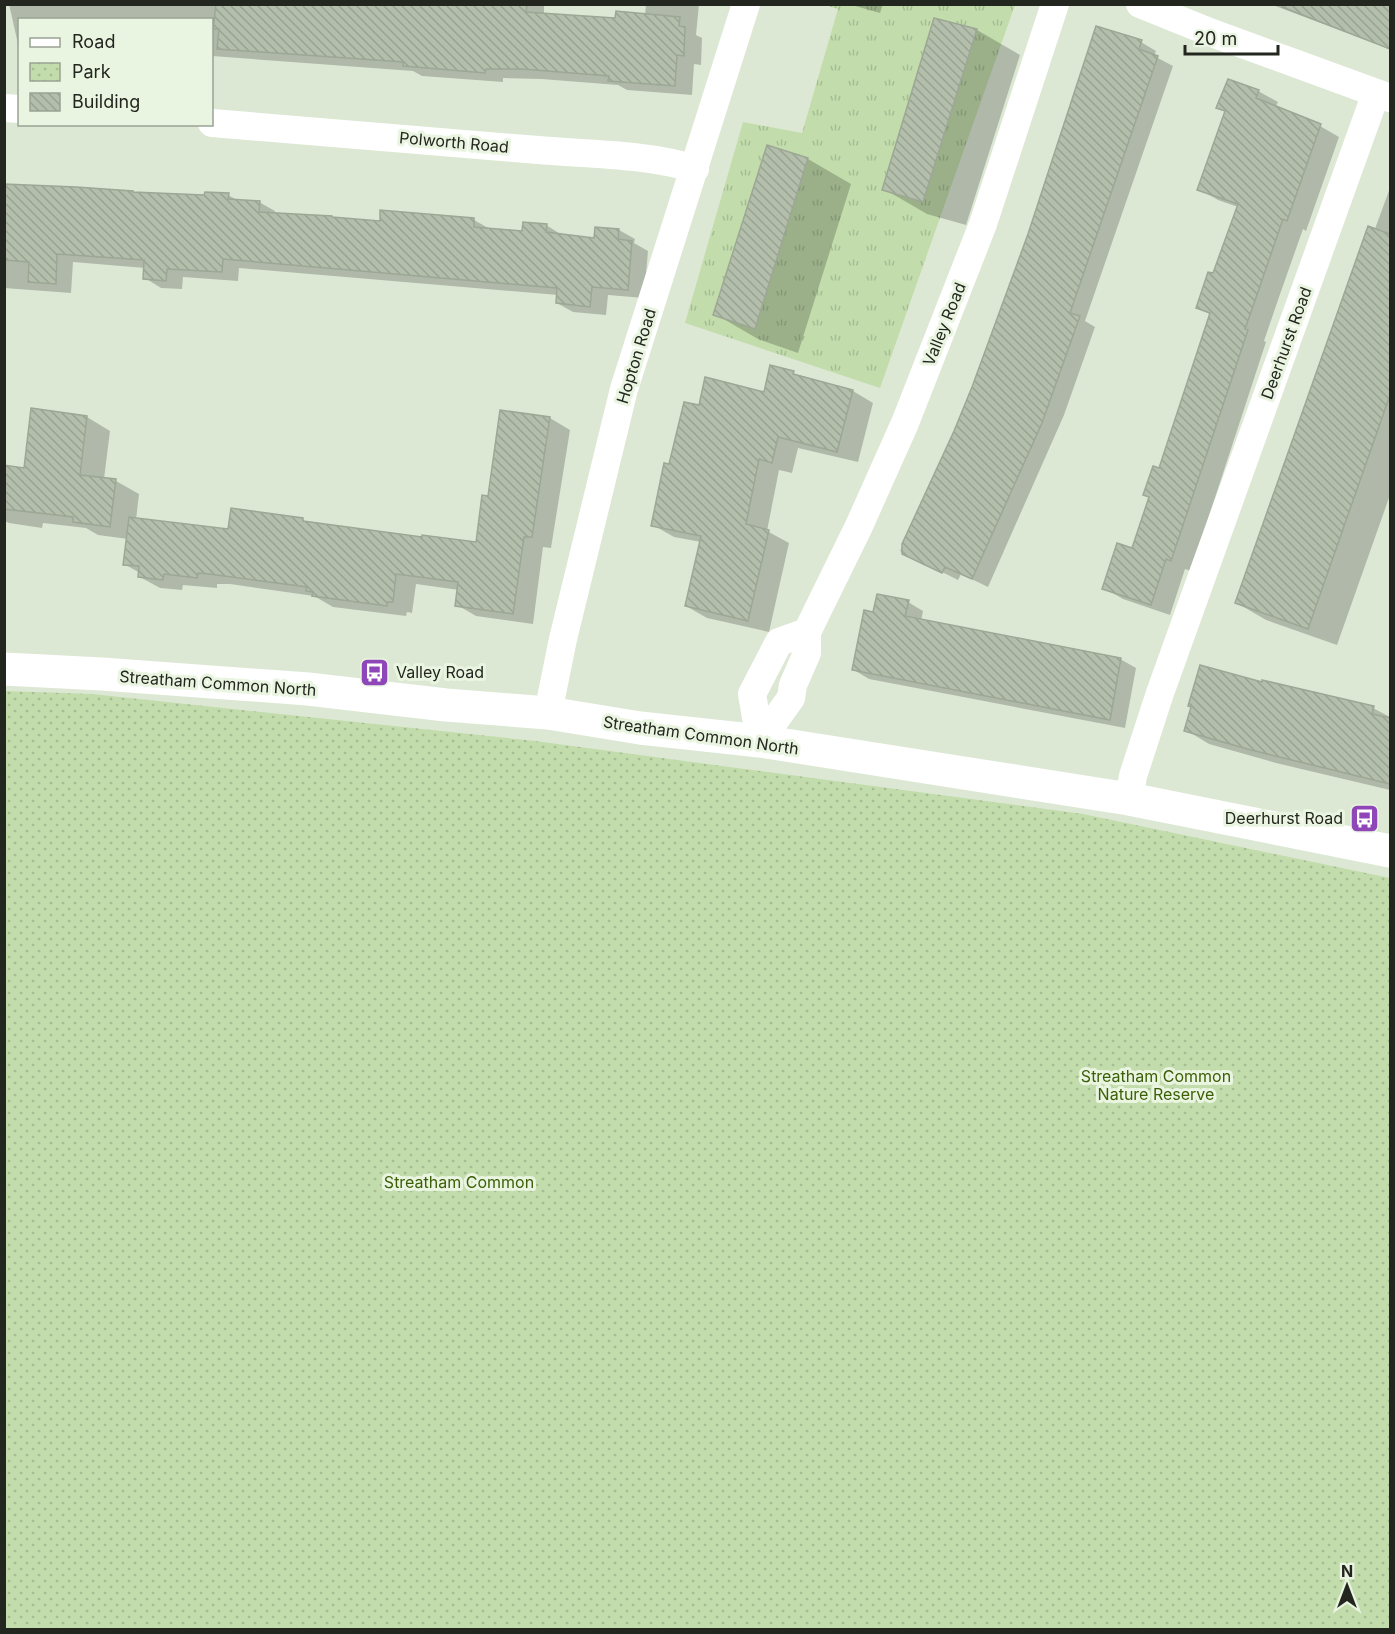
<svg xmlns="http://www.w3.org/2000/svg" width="1395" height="1634" font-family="Inter,sans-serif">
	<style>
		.grass { fill: url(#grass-tufts) }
		.park { fill: url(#park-dots) }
		.shadow { fill: #0003 }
		.building { fill: url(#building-back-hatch); stroke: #9da795; stroke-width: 1.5 }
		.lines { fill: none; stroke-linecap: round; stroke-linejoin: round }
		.street { stroke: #fff; stroke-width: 28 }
		.primary { stroke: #fff; stroke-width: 33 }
		.labels { text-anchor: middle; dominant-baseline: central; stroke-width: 6; stroke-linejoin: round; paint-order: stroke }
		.street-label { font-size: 16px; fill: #23261f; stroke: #eaf5e1 }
		.poi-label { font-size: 16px; fill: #23261f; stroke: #eaf5e1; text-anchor: start }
		.park-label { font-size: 16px; fill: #3b5f06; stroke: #eaf5e1 }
	</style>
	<defs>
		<pattern id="grass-tufts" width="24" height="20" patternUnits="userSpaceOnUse" patternTransform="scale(1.5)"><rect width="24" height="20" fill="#c2dcac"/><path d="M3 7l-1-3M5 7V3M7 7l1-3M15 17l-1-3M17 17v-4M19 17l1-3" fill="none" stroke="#a6bd94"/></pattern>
		<pattern id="park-dots" width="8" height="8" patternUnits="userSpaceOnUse" patternTransform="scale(1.5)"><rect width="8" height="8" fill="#c2dcac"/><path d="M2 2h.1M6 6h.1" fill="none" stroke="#a6bd94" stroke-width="1.8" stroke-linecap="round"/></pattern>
		<pattern id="building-back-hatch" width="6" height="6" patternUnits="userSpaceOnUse" patternTransform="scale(1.5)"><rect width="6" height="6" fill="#b3beab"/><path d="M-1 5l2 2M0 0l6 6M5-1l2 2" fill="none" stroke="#9aa393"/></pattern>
	</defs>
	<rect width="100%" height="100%" fill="#dde8d4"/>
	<!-- grass -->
	<path class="grass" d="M 825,5 L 1015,5 L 880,388 L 685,323 L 743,122 L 802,133 L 838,9 Z"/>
	<!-- park -->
	<path class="park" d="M 5,691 L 92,694 L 535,741 L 737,768 L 1083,814 L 1390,878 L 1390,1629 L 5,1629 Z"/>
	<!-- shadow -->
	<path class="shadow" d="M 9,4 L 544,4 L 544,15 L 617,20 L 645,15 L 646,4 L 699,4 L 696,35 L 702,38 L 701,65 L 694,64 L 692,95 L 627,90 L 618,85 L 541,79 L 503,78 L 503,82 L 422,76 L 413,71 L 212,56 L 212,20 L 20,20 L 20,53 Z
		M 848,4 L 883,4 L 880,13 Z
		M 1270,4 L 1390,4 L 1390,50 L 1379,45 Z
		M 977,30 L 1020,55 L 966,225 L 927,214 L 884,189 Z
		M 1141,42 L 1156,51 L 1154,56 L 1173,66 L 1085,321 L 1095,327 L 1064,415 L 988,587 L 961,574 L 958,580 L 900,551 Z
		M 1258,91 L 1278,102 L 1275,108 L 1320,126 L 1339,137 L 1306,231 L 1303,229 L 1278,300 L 1264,341 L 1266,342 L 1191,571 L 1185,569 L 1170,615 L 1123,599 L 1104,588 L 1133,550 L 1211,315 L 1198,307 L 1214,275 L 1238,207 L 1218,200 L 1199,189 L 1226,112 L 1218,107 Z
		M 768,147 L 808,159 L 851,184 L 798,353 L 758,339 L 715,314 Z
		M 4,185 L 206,197 L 228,195 L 239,201 L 259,202 L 275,211 L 275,215 L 381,222 L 474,220 L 490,229 L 523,232 L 546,225 L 562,235 L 595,239 L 619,230 L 635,239 L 634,243 L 648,251 L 644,298 L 608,295 L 606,315 L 573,312 L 557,303 L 558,295 L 239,268 L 238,281 L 183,277 L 182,289 L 161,288 L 145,278 L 145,268 L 73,262 L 71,293 L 4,288 Z
		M 1390,188 L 1390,495 L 1337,645 L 1266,620 L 1237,603 Z
		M 772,367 L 853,391 L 873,403 L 858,462 L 798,448 L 792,473 L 779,470 L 767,531 L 789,543 L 769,632 L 707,618 L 686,606 L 701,542 L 674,537 L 653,525 L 671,466 L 700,407 L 765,394 Z
		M 502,411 L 550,418 L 570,430 L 551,548 L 543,547 L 533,624 L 476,616 L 457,605 L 459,590 L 416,584 L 412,613 L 407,612 L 406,616 L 333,607 L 314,596 L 230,584 L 217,584 L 217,588 L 183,585 L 182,590 L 160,588 L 140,577 L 140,573 L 124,564 L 128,539 L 98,535 L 86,528 L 43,523 L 42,528 L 9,523 L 4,521 L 4,467 L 25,469 L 87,417 L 110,431 L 104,479 L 116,481 L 139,494 L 136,520 L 229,531 L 303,520 L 310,524 L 423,539 L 477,543 L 490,497 Z
		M 908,602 L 923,611 L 921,621 L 1120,659 L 1136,668 L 1125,728 L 869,679 L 854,670 L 874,613 Z
		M 1263,684 L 1373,708 L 1390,717 L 1390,790 L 1276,763 L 1209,744 L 1186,730 Z"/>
	<!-- building -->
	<path class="building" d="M 216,4 L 527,4 L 526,12 L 615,18 L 616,11 L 680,17 L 679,26 L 685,27 L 684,56 L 677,55 L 675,86 L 608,81 L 609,76 L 522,69 L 486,69 L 485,73 L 403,66 L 403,62 L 217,49 L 219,29 L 213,29 Z
		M 1283,4 L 1390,4 L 1390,49 L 1282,7 Z
		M 934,18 L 977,29 L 923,202 L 882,190 Z
		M 1096,26 L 1142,40 L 1139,49 L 1158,56 L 1070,313 L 1080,316 L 1042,423 L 972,579 L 945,567 L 942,573 L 902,554 L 902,544 L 954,431 L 972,387 L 1028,234 Z
		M 1228,79 L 1259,90 L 1256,98 L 1321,124 L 1287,221 L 1283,219 L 1259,289 L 1245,329 L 1248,330 L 1171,561 L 1166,559 L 1151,605 L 1102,589 L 1117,543 L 1132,548 L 1149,497 L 1143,495 L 1153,466 L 1159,468 L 1210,313 L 1196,308 L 1208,272 L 1213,273 L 1238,204 L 1197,190 L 1225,111 L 1216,108 Z
		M 767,145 L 808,158 L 755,329 L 713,315 Z
		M 4,184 L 76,187 L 133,191 L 133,192 L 204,195 L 205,192 L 229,193 L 228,199 L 260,201 L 259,212 L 332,216 L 332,217 L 380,221 L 380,210 L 474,218 L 474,227 L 522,231 L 523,222 L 547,224 L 546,232 L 594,238 L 595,227 L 619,229 L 618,239 L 632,241 L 628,290 L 592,287 L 590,307 L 556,303 L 557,288 L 223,259 L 222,272 L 167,269 L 166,281 L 143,279 L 144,260 L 57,254 L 56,284 L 28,282 L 29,262 L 4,260 Z
		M 1368,226 L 1390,234 L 1390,395 L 1308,629 L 1235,603 Z
		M 770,365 L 794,371 L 793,374 L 853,390 L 837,452 L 778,437 L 772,463 L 759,459 L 746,524 L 769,530 L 748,621 L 685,606 L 701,536 L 651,526 L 664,463 L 669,464 L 684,402 L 699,405 L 705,377 L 764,392 Z
		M 31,408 L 87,416 L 80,475 L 116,479 L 110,527 L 73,522 L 73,517 L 4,509 L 4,465 L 24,468 Z
		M 500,410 L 550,417 L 532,537 L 524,537 L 513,614 L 455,606 L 458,582 L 396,574 L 393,602 L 387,602 L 387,606 L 312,596 L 313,592 L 306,591 L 307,587 L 209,574 L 198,573 L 197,578 L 164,574 L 163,580 L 138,577 L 139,566 L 123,565 L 129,517 L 228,529 L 231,508 L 303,518 L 303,521 L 422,537 L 422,535 L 476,542 L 482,495 L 488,496 Z
		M 877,594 L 909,600 L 905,616 L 1121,658 L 1110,720 L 852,670 L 864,610 L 873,612 Z
		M 1200,665 L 1262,682 L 1262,680 L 1374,706 L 1372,714 L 1390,718 L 1390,784 L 1251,750 L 1184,731 L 1191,707 L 1188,706 Z"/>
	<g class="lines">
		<!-- street -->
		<path class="street" d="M 1140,4 L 1212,33 L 1390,98
			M 4,108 L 20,109
			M 212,123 C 320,131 429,140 538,150 C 586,154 650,154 695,169
			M 548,713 L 563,639 L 624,389 L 746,4
			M 760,741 L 791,698 L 793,685 L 807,653 L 807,632 L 859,526 L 905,423 L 983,224 L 1055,4
			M 760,741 L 752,694 L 779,642 L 807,632
			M 1129,799 L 1133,776 L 1160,693 L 1376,93"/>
		<!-- primary -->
		<path class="primary" d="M 4,669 L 102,674 L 308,689 L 446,705 L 548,713 L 640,728 L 760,741 L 1129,799 L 1390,851"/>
	</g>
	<!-- icons -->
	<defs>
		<symbol id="bus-square" viewBox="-11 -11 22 22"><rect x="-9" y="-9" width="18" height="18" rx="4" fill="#8f46b8" stroke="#eaf5e1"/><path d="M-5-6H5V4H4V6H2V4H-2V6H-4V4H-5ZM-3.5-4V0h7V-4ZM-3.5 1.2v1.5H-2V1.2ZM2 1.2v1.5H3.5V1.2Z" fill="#fff"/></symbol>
	</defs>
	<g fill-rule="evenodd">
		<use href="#bus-square" x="358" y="656" width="33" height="33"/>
		<use href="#bus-square" x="1348" y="802" width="33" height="33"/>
	</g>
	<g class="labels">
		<!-- street labels -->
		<g class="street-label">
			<text transform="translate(454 142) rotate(5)">Polworth Road</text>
			<text transform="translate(944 324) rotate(-68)">Valley Road</text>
			<text transform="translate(1286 343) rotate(-70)">Deerhurst Road</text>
			<text transform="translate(636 356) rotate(-73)">Hopton Road</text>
			<text transform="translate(218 683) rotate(4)">Streatham Common North</text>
			<text transform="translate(701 735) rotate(8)">Streatham Common North</text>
		</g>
		<!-- poi labels -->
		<g class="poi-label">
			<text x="396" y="672">Valley Road</text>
			<text x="1343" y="818" text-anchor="end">Deerhurst Road</text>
		</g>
		<!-- park labels -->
		<g class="park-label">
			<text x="1156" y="1076">Streatham Common<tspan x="1156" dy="18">Nature Reserve</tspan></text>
			<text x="459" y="1182">Streatham Common</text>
		</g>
	</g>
	<!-- border -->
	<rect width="1395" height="1634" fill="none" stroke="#23261f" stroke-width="12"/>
	<!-- legend -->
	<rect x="18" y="18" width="195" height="108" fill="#eaf5e1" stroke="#9aa293" stroke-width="1.5"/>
	<rect x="30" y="38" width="30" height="9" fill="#ffffff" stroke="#9aa293" stroke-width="1.5"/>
	<text x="72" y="48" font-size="18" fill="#23261f">Road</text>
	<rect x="30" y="63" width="30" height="18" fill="url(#park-dots)" stroke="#9aa293" stroke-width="1.5"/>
	<text x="72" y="78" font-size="18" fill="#23261f">Park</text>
	<rect x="30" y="93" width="30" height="18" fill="url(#building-back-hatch)" stroke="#9aa293" stroke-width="1.5"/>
	<text x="72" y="108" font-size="18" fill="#23261f">Building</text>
	<!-- north arrow -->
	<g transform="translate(1347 1586)" stroke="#eaf5e1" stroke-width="4.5" paint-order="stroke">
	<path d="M0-4.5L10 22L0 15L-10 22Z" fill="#23261f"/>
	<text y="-9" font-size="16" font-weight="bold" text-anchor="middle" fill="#23261f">N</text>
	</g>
	<!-- scale -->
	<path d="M1185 45v9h93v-9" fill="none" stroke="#23261f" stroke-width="3"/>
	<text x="1194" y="45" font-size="18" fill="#23261f" stroke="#eaf5e1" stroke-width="4.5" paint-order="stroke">20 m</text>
</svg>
